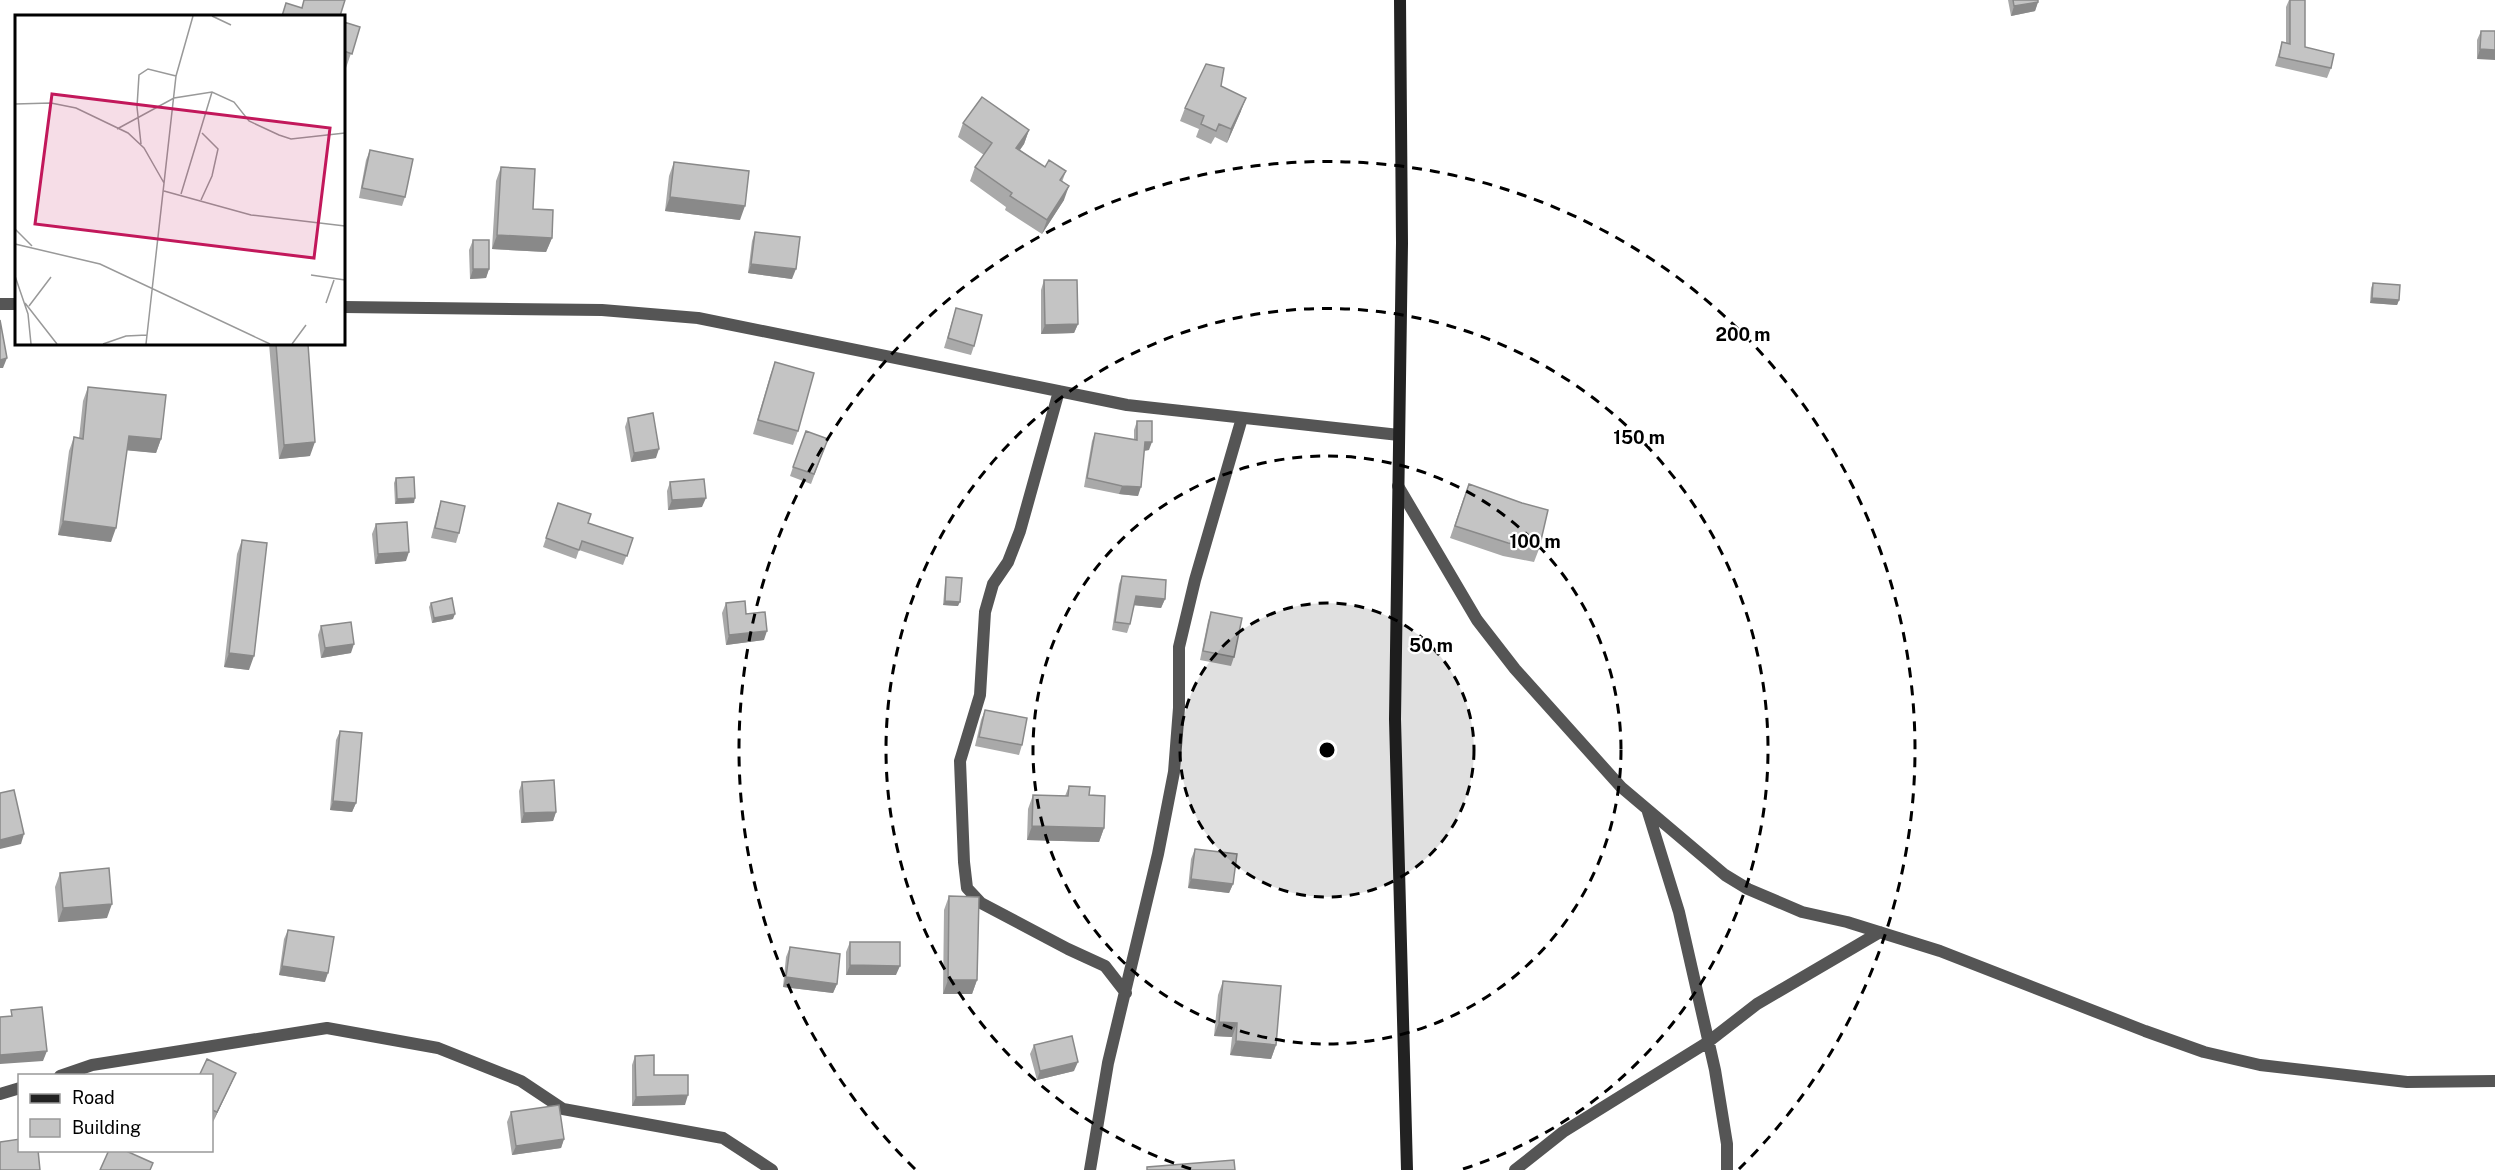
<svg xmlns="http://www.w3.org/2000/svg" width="2495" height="1170" font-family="'Public Sans',sans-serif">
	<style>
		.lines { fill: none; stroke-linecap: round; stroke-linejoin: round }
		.street { stroke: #555; stroke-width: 12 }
		.secondary { stroke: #222; stroke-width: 12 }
		.wall { fill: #a9a9a9 }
		.shaded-wall { fill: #898989 }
		.building { fill: #c4c4c4; stroke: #898989; stroke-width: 1.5 }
		.ring { fill: none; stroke: #000; stroke-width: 3; stroke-dasharray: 10 8 }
		.inset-road { fill: none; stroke: #999; stroke-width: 1.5 }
		.view { fill: #c2185b; fill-opacity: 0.15; stroke: #c2185b; stroke-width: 3 }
		.inset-edge { fill: none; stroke: #000; stroke-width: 3 }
		.centre { fill: #000; stroke: #fff; stroke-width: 3 }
		.ring-label { font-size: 18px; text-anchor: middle; font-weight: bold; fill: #000; stroke: #fff; stroke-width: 4.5; stroke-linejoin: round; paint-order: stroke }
	</style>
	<rect width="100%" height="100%" fill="#fff"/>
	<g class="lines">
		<!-- street -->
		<path class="street" d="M 0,304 L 16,304
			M 344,307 L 602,310 L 698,318 L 1127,405 L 1399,435
			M 1059,391 L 1020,531 L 1008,562 L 993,584 L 985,612 L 980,695 L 960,761 L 964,862 L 967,888 L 981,903 L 1068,949 L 1105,966 L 1126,993
			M 1398,486 L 1477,620 L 1515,669 L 1621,787 L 1725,875 L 1748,889 L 1802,912 L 1847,922 L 1940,951 L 2145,1031 L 2204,1052 L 2260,1065 L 2407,1082 L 2495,1081
			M 1648,812 L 1679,912 L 1715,1070 L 1727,1144 L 1727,1170
			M 60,1076 L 92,1065 L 327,1028 L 438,1048 L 521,1081 L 563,1109 L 723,1138 L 772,1170
			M 0,1094 L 20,1088
			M 1090,1170 L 1108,1063 L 1158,854 L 1174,772 L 1179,708 L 1179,647 L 1195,580 L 1242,418
			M 1515,1170 L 1563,1132 L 1708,1042 L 1757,1004 L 1880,932"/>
		<!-- secondary -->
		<path class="secondary" d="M 1400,0 L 1402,243 L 1395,719 L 1407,1170"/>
	</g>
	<!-- wall -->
	<path class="wall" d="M 2008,0 L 2038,0 L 2038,2 L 2035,11 L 2011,16 Z
		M 2289,0 L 2305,0 L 2305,47 L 2331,68 L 2327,78 L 2275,66 L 2282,42 L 2286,43 L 2286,7 Z
		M 344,22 L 360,27 L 346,68 L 344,67 Z
		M 2481,31 L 2495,31 L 2477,59 L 2477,40 Z
		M 1221,86 L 1241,111 L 1227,143 L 1215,137 L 1211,144 L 1196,137 L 1199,129 L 1180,121 L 1185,108 Z
		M 963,123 L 1029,130 L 1024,144 L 1020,150 L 1045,167 L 1066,171 L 1062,182 L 1064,200 L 1042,234 L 1005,210 L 1006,207 L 970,181 L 975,167 L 984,155 L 958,137 Z
		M 370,150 L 405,197 L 402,206 L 359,198 L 366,160 Z
		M 674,162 L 740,220 L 665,211 L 669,176 Z
		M 501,167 L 533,209 L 552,238 L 546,252 L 492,249 L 496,181 Z
		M 755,232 L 792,279 L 748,273 L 752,241 Z
		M 473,240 L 489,269 L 486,278 L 470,279 L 469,250 Z
		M 1044,280 L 1078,324 L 1074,333 L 1041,334 L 1041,290 Z
		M 2373,283 L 2399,300 L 2397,305 L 2370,303 L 2371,288 Z
		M 956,308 L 974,346 L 971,355 L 944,348 Z
		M 269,344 L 308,344 L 310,456 L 279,459 Z
		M 775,362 L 798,431 L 793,445 L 753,434 L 770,376 Z
		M 88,387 L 161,439 L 156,453 L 127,450 L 111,542 L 58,535 L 69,451 L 74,437 L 79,438 L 83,401 Z
		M 628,418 L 656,458 L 631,462 L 625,427 Z
		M 1137,421 L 1149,450 L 1144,451 L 1138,496 L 1119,494 L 1084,487 L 1092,441 L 1095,433 L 1134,440 L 1134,430 Z
		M 828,439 L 811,484 L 790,476 L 793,467 Z
		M 396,478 L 414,503 L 395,504 L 394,483 Z
		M 670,482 L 702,507 L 668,510 L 667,491 Z
		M 1464,497 L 1539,549 L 1534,562 L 1503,556 L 1450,538 Z
		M 441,501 L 459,533 L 456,543 L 431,538 L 438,511 Z
		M 558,503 L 588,523 L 633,538 L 623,565 L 579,550 L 576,559 L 543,547 Z
		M 376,524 L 406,561 L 375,564 L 372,534 Z
		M 242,540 L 249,670 L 224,667 L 237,554 Z
		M 1122,576 L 1165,599 L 1161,608 L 1134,605 L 1130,624 L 1127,633 L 1112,630 L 1119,584 Z
		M 946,577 L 958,606 L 943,605 L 945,582 Z
		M 431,603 L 453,619 L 432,623 L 429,607 Z
		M 726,603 L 746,614 L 764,640 L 726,645 L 722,613 Z
		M 1211,612 L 1234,657 L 1231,666 L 1200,660 L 1208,621 Z
		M 321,626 L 351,653 L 321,658 L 318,635 Z
		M 985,710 L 1022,745 L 1019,755 L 975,746 L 981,720 Z
		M 340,731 L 356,803 L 352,812 L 330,810 L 336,740 Z
		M 522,782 L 556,812 L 553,821 L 521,823 L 519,791 Z
		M 1069,786 L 1089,795 L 1104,828 L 1099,842 L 1027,840 L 1028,809 L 1033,795 L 1065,796 Z
		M 1195,849 L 1233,884 L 1229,893 L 1188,888 L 1191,859 Z
		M 60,873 L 107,918 L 58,922 L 55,887 Z
		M 949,896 L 977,980 L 972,994 L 943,994 L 944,910 Z
		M 288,930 L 325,982 L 279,975 L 284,939 Z
		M 850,942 L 896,975 L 846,975 L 846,952 Z
		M 790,947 L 837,984 L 833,993 L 783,987 L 786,957 Z
		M 1223,981 L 1276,1045 L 1271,1059 L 1230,1055 L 1232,1037 L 1214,1036 L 1218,995 Z
		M 1034,1045 L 1074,1071 L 1037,1080 L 1030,1054 Z
		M 635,1056 L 654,1075 L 685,1105 L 632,1106 L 632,1065 Z
		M 236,1073 L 232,1082 L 213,1122 L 212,1121 L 212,1076 Z
		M 511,1112 L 564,1139 L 561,1148 L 512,1155 L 507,1122 Z"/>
	<!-- shaded-wall -->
	<path class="shaded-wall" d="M 2038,2 L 2035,11 L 2011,16 L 2014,6 Z
		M 2480,49 L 2495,50 L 2495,60 L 2477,59 Z
		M 1246,98 L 1241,111 L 1227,143 L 1231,129 Z
		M 1029,130 L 1024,144 L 1011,162 L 1016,148 Z
		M 1069,186 L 1064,200 L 1042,234 L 1047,220 Z
		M 670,197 L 745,206 L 740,220 L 665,211 Z
		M 497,235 L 552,238 L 546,252 L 492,249 Z
		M 751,264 L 796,269 L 792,279 L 748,273 Z
		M 473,269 L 489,269 L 486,278 L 470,279 Z
		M 2372,298 L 2399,300 L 2397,305 L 2370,303 Z
		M 1078,324 L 1074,333 L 1041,334 L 1045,325 Z
		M 7,358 L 3,368 L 0,368 L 0,360 Z
		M 129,436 L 161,439 L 156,453 L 123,450 Z
		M 315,442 L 310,456 L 279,459 L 284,445 Z
		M 1145,442 L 1152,442 L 1149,450 L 1141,451 Z
		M 659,449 L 656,458 L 631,462 L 634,453 Z
		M 1122,486 L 1141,487 L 1138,496 L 1119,494 Z
		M 415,498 L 414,503 L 395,504 L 397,499 Z
		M 706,498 L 702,507 L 668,510 L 672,500 Z
		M 63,521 L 116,528 L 111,542 L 58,535 Z
		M 409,552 L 406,561 L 375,564 L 378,554 Z
		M 1136,596 L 1165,599 L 1161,608 L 1132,605 Z
		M 945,601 L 960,602 L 958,606 L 943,605 Z
		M 455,614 L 453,619 L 432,623 L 434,618 Z
		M 767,631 L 764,640 L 726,645 L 729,635 Z
		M 354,644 L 351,653 L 321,658 L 325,648 Z
		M 229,653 L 254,656 L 249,670 L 224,667 Z
		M 333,801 L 356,803 L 352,812 L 330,810 Z
		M 556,812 L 553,821 L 521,823 L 524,813 Z
		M 1032,826 L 1104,828 L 1099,842 L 1027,840 Z
		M 24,834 L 21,844 L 0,849 L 0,840 Z
		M 1191,879 L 1233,884 L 1229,893 L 1188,888 Z
		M 112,904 L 107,918 L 58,922 L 63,908 Z
		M 850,965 L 900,966 L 896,975 L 846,975 Z
		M 282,966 L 328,973 L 325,982 L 279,975 Z
		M 786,977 L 837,984 L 833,993 L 783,987 Z
		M 948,980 L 977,980 L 972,994 L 943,994 Z
		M 1219,1022 L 1237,1023 L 1232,1037 L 1214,1036 Z
		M 1236,1041 L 1276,1045 L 1271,1059 L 1230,1055 Z
		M 47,1051 L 43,1061 L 0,1064 L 0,1055 Z
		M 1078,1062 L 1074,1071 L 1037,1080 L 1040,1071 Z
		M 236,1073 L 232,1082 L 213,1122 L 217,1112 Z
		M 688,1095 L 685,1105 L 632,1106 L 636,1097 Z
		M 564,1139 L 561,1148 L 512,1155 L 516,1146 Z"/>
	<!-- building -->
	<path class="building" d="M 304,0 L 345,0 L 340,16 L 282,16 L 286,3 L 302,8 Z
		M 2013,0 L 2038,0 L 2038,2 L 2014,6 Z
		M 2290,0 L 2305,0 L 2305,47 L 2334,54 L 2331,68 L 2279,57 L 2282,42 L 2290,44 Z
		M 344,22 L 360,27 L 352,54 L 344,51 Z
		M 2481,31 L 2495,31 L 2495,50 L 2480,49 Z
		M 1206,64 L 1224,68 L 1221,86 L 1246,98 L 1231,129 L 1219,124 L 1216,131 L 1201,124 L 1204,116 L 1185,108 Z
		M 982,97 L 1029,130 L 1016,148 L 1045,167 L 1049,160 L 1066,171 L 1060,180 L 1069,186 L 1047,220 L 1010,196 L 1012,193 L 975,167 L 992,143 L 963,123 Z
		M 370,150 L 413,159 L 405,197 L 362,188 Z
		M 674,162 L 749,171 L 745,206 L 670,197 Z
		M 501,167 L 535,169 L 533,209 L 553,210 L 552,238 L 497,235 Z
		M 755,232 L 800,237 L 796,269 L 751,264 Z
		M 473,240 L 489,240 L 489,269 L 473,269 Z
		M 1044,280 L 1077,280 L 1078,324 L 1045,325 Z
		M 2373,283 L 2400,285 L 2399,300 L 2372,298 Z
		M 956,308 L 982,315 L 974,346 L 948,338 Z
		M 0,320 L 7,358 L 0,360 Z
		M 276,344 L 308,344 L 315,442 L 284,445 Z
		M 775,362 L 814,373 L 798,431 L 758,420 Z
		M 88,387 L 166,395 L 161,439 L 129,436 L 116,528 L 63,521 L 74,437 L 83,439 Z
		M 653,413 L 659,449 L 634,453 L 628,418 Z
		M 1137,421 L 1152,421 L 1152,442 L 1145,442 L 1141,487 L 1122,486 L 1087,478 L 1095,433 L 1137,440 Z
		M 806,431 L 828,439 L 814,474 L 793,467 Z
		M 414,477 L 415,498 L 397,499 L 396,478 Z
		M 704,479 L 706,498 L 672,500 L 670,482 Z
		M 1469,484 L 1522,503 L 1548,510 L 1539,549 L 1508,543 L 1455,526 Z
		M 441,501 L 465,506 L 459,533 L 435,528 Z
		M 558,503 L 591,514 L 588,523 L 633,538 L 627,556 L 582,541 L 579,550 L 546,538 Z
		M 407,522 L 409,552 L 378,554 L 376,524 Z
		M 242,540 L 267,543 L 254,656 L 229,653 Z
		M 1122,576 L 1166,580 L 1165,599 L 1136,596 L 1130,624 L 1115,622 Z
		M 946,577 L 962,578 L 960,602 L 945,601 Z
		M 452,598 L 455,614 L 434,618 L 431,603 Z
		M 745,601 L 746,614 L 765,612 L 767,631 L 729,635 L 726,603 Z
		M 1211,612 L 1242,618 L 1234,657 L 1203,651 Z
		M 351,622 L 354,644 L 325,648 L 321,626 Z
		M 985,710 L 1027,718 L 1022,745 L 979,737 Z
		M 340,731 L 362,733 L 356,803 L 333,801 Z
		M 554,780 L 556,812 L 524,813 L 522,782 Z
		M 1069,786 L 1090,787 L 1089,795 L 1105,796 L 1104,828 L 1032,826 L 1033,795 L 1068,796 Z
		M 14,790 L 24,834 L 0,840 L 0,793 Z
		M 1195,849 L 1237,854 L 1233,884 L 1191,879 Z
		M 109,868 L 112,904 L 63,908 L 60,873 Z
		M 949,896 L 979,897 L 977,980 L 948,980 Z
		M 288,930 L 334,937 L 328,973 L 282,966 Z
		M 850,942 L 900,942 L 900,966 L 850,965 Z
		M 790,947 L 840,954 L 837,984 L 786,977 Z
		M 1223,981 L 1281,986 L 1276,1045 L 1236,1041 L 1237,1023 L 1219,1022 Z
		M 42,1007 L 47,1051 L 0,1055 L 0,1017 L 12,1016 L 11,1010 Z
		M 1072,1036 L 1078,1062 L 1040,1071 L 1034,1045 Z
		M 654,1055 L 654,1075 L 688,1075 L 688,1095 L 636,1097 L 635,1056 Z
		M 207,1059 L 236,1073 L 217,1112 L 212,1110 L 212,1076 L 199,1076 Z
		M 559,1105 L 564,1139 L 516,1146 L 511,1112 Z
		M 20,1139 L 20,1150 L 38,1150 L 40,1170 L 0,1170 L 0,1142 Z
		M 109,1150 L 124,1150 L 153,1163 L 150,1170 L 100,1170 Z
		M 1234,1160 L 1235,1170 L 1147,1170 L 1147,1167 Z"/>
	<!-- distance rings -->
	<circle cx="1327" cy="750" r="147" fill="#000" fill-opacity=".12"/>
	<g class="ring">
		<circle cx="1327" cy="750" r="147"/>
		<circle cx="1327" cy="750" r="294"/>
		<path d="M1191 1169A441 441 0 1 1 1463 1169"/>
		<path d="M915 1169A588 588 0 1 1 1739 1169"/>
	</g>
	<!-- overview -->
	<g transform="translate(15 15)">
		<rect width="330" height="330" fill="#fff"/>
		<path class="inset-road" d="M 197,1 L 216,10M 0,89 L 36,88 L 61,93 L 113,118 L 129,133 L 149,168M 102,114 L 159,83 L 197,77 L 219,87 L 234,106 L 264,120 L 276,124 L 330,118M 126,129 L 122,92 L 124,60 L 133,54 L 161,61M 149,176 L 236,200 L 330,211M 166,179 L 197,77M 186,185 L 197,161 L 203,134 L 187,118M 0,214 L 17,231M 0,229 L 85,249 L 255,329M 296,260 L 330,265M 0,261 L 13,299 L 16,329M 10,288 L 42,329M 311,288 L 319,265M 14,291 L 36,262M 88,329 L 111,321 L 132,320M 131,329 L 161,61 L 178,1M 277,329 L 291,310"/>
		<path class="view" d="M 37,79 L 315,113 L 299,243 L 20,209 Z"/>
		<rect width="330" height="330" class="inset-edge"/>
	</g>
	<circle cx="1327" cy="750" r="9" class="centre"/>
	<g class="ring-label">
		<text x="1743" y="341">200 m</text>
		<text x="1639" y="444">150 m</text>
		<text x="1535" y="548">100 m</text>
		<text x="1431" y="652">50 m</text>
	</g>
	<!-- legend -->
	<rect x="18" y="1074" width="195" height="78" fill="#ffffff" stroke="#999999" stroke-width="1.5"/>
	<rect x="30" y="1094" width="30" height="9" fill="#222222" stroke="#999999" stroke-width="1.5"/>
	<text x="72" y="1104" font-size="18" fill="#000000">Road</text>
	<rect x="30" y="1119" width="30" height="18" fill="#c4c4c4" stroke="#999999" stroke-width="1.5"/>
	<text x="72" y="1134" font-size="18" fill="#000000">Building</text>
</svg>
